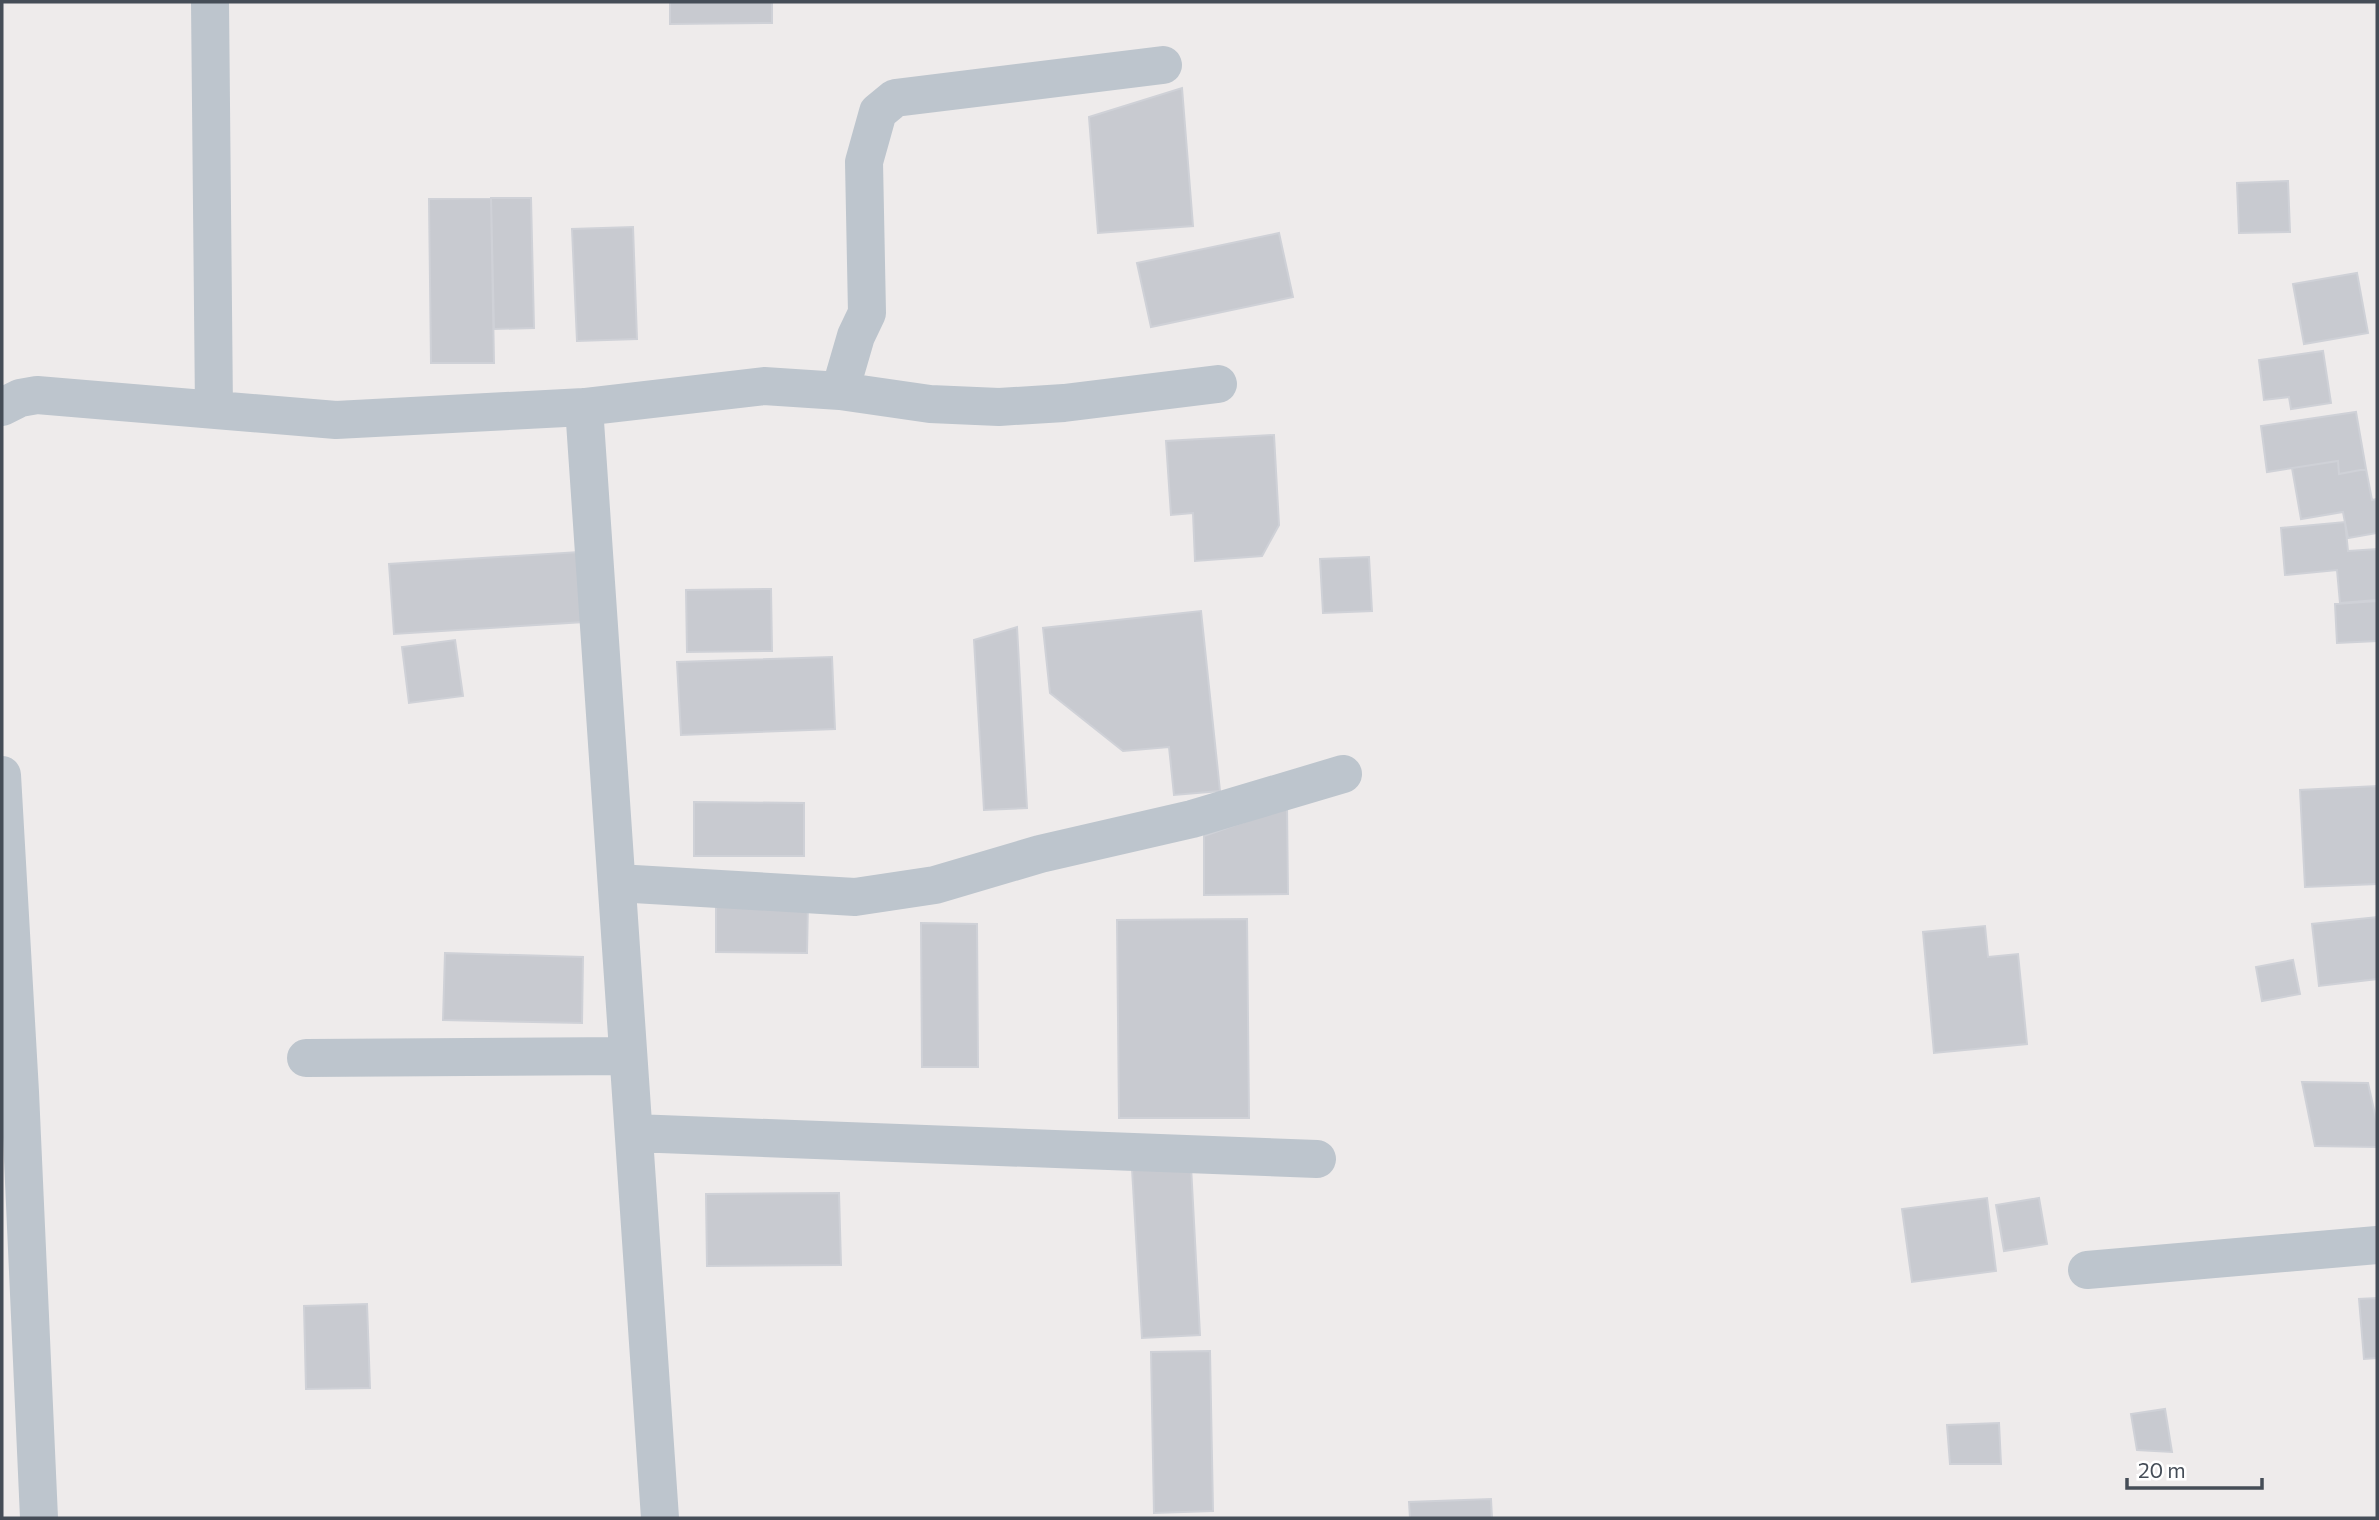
<svg xmlns="http://www.w3.org/2000/svg" width="2379" height="1520" font-family="Commissioner,sans-serif">
	<style>
		.building { fill: #c8cad0; stroke: #cfd1d7; stroke-width: 2 }
		.lines { fill: none; stroke-linecap: round; stroke-linejoin: round }
		.street { stroke: #bdc5cd; stroke-width: 38 }
	</style>
	<rect width="100%" height="100%" fill="#eeebeb"/>
	<!-- building -->
	<path class="building" d="M 670,2 L 772,2 L 772,23 L 670,24 Z
		M 1182,88 L 1193,226 L 1098,233 L 1089,117 Z
		M 2288,181 L 2290,232 L 2239,233 L 2237,183 Z
		M 491,198 L 531,198 L 534,328 L 494,329 Z
		M 491,198 L 494,363 L 431,363 L 429,199 Z
		M 633,227 L 637,339 L 577,341 L 572,229 Z
		M 1279,233 L 1293,297 L 1151,327 L 1137,263 Z
		M 2357,273 L 2368,333 L 2304,344 L 2293,284 Z
		M 2323,351 L 2331,403 L 2291,409 L 2289,397 L 2264,400 L 2259,360 Z
		M 2356,412 L 2366,469 L 2339,474 L 2338,461 L 2267,472 L 2261,426 Z
		M 1274,435 L 1279,525 L 1262,556 L 1195,561 L 1193,513 L 1171,515 L 1166,441 Z
		M 2338,461 L 2339,474 L 2366,469 L 2372,500 L 2377,499 L 2377,533 L 2348,538 L 2343,512 L 2301,519 L 2292,468 Z
		M 2345,522 L 2348,551 L 2377,549 L 2377,600 L 2340,603 L 2337,570 L 2285,575 L 2281,528 Z
		M 579,552 L 584,622 L 394,634 L 389,564 Z
		M 1369,557 L 1372,611 L 1323,613 L 1320,559 Z
		M 771,589 L 772,651 L 687,652 L 686,590 Z
		M 2377,601 L 2377,641 L 2337,643 L 2335,604 Z
		M 1201,611 L 1220,791 L 1174,795 L 1169,747 L 1123,751 L 1050,693 L 1043,628 Z
		M 1017,627 L 1027,808 L 984,810 L 974,640 Z
		M 455,640 L 463,696 L 409,703 L 402,647 Z
		M 832,657 L 835,729 L 681,735 L 677,662 Z
		M 2377,786 L 2377,884 L 2305,887 L 2300,790 Z
		M 694,802 L 804,803 L 804,856 L 694,856 Z
		M 1287,807 L 1288,894 L 1204,895 L 1204,836 Z
		M 716,900 L 808,902 L 807,953 L 716,952 Z
		M 2377,917 L 2377,979 L 2319,986 L 2312,924 Z
		M 1247,919 L 1249,1118 L 1119,1118 L 1117,920 Z
		M 921,923 L 977,924 L 978,1067 L 922,1067 Z
		M 1985,926 L 1988,957 L 2018,954 L 2027,1044 L 1934,1053 L 1923,932 Z
		M 445,953 L 583,957 L 582,1023 L 443,1020 Z
		M 2293,960 L 2300,994 L 2262,1001 L 2256,967 Z
		M 2302,1082 L 2368,1083 L 2377,1123 L 2377,1147 L 2315,1146 Z
		M 1191,1166 L 1200,1335 L 1142,1338 L 1132,1169 Z
		M 839,1193 L 841,1265 L 707,1266 L 706,1194 Z
		M 1987,1198 L 1996,1271 L 1912,1282 L 1902,1209 Z
		M 2039,1198 L 2047,1244 L 2004,1251 L 1996,1205 Z
		M 2377,1298 L 2377,1358 L 2364,1359 L 2359,1299 Z
		M 367,1304 L 370,1388 L 306,1389 L 304,1306 Z
		M 1210,1351 L 1213,1511 L 1154,1513 L 1151,1352 Z
		M 2165,1409 L 2172,1452 L 2137,1450 L 2131,1414 Z
		M 1999,1423 L 2001,1464 L 1950,1464 L 1947,1425 Z
		M 1491,1499 L 1492,1518 L 1410,1518 L 1409,1502 Z"/>
	<g class="lines">
		<!-- street -->
		<path class="street" d="M 210,2 L 214,410
			M 840,391 L 856,336 L 867,313 L 864,162 L 878,112 L 895,98 L 1163,65
			M 2,407 L 20,398 L 37,395 L 336,420 L 584,407 L 764,386 L 840,391 L 930,404 L 999,407 L 1064,403 L 1218,384
			M 584,407 L 660,1518
			M 2,775 L 20,1092 L 39,1518
			M 617,883 L 855,897 L 935,885 L 1040,854 L 1192,819 L 1343,774
			M 306,1058 L 628,1056
			M 634,1133 L 1317,1159
			M 2087,1270 L 2377,1245"/>
	</g>
	<!-- border -->
	<rect width="2379" height="1520" fill="none" stroke="#454d57" stroke-width="7"/>
	<!-- scale -->
	<path d="M2127 1478v10h135v-10" fill="none" stroke="#454d57" stroke-width="3.5"/>
	<text x="2138" y="1478" font-size="21" fill="#454d57" stroke="#ffffff" stroke-width="5" paint-order="stroke">20 m</text>
</svg>
